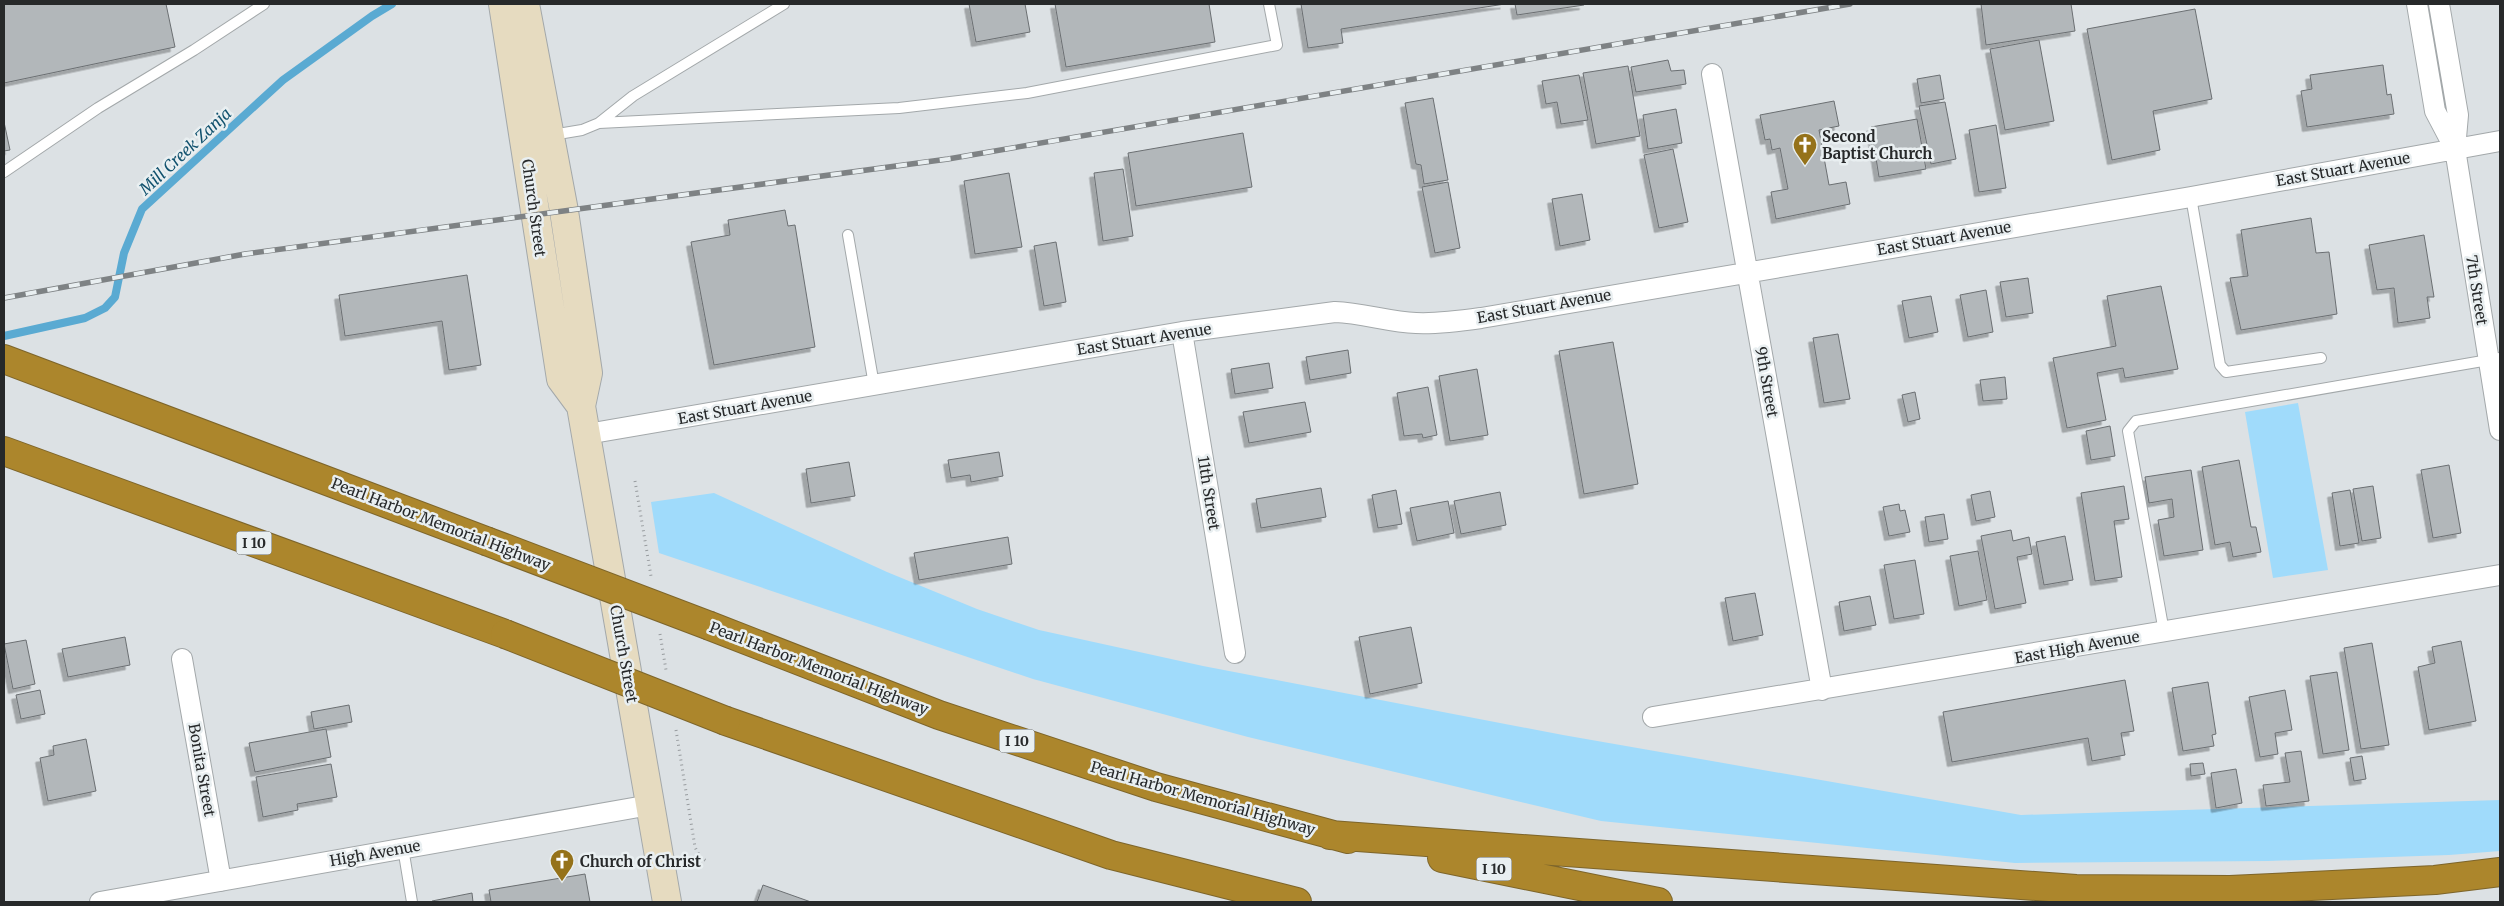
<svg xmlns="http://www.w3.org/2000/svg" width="2504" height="906" font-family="Merriweather,serif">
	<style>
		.green { fill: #a0dbfb }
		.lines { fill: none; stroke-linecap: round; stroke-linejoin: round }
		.stream { stroke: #5aaad2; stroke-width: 8 }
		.building { fill: #b2b7ba; stroke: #6b6f72; filter: url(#shadow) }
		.lane-casing { stroke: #a3a8aa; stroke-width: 12 }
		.street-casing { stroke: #a3a8aa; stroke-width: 22 }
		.secondary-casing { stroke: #a3a8aa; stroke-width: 30 }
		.highway-casing { stroke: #7d652b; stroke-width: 30 }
		.path { stroke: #989c9f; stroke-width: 3; stroke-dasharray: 1 4; stroke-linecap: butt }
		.lane { stroke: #fff; stroke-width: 10 }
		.street { stroke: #fff; stroke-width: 20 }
		.secondary { stroke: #e6dbc0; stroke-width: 28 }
		.highway { stroke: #ac862c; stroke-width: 28 }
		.rail-casing { stroke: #7e8284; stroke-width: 5.5 }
		.rail { stroke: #e9eff1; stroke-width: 4; stroke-dasharray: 11; stroke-linecap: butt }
		.highway-bridge-casing { stroke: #7d652b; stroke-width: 30; stroke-linecap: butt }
		.highway-bridge { stroke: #ac862c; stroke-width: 28 }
		.labels { text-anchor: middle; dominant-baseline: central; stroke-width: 5; stroke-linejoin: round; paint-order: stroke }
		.shield { fill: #e9eff1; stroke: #616466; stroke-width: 1 }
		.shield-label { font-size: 14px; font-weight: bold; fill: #27292a }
		.poi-label { font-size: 15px; font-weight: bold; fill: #27292a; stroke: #e9eff1; text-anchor: start }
		.street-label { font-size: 15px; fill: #27292a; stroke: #e9eff1 }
		.water-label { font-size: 16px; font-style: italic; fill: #12526e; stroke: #e9eff1 }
	</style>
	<defs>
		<filter id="shadow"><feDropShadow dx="-4.5" dy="4.5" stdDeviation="0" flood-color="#0004"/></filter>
	</defs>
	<rect width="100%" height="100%" fill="#dce1e4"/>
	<!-- green -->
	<path class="green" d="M 2298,403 L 2328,570 L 2273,578 L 2245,412 Z
		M 714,493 L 887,572 L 977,609 L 1039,630 L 1203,666 L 1563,735 L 2021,815 L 2500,800 L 2500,851 L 2449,855 L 2268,861 L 2015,863 L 1601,821 L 1248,737 L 1033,679 L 659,553 L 651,502 Z"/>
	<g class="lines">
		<!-- stream -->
		<path class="stream" d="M 4,336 L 85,318 L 105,308 L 115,297 L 124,253 L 142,209 L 283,80 L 372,16 L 392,4"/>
	</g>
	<!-- building -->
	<path class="building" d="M 4,4 L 166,4 L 175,47 L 4,83 Z
		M 969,4 L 1025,4 L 1030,32 L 976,42 Z
		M 1055,4 L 1209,4 L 1215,42 L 1066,67 Z
		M 1301,4 L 1505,4 L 1341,29 L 1343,43 L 1308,48 Z
		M 1515,4 L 1584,4 L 1584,5 L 1517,15 Z
		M 1981,4 L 2071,4 L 2075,31 L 1986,45 Z
		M 2195,9 L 2212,99 L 2153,111 L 2160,150 L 2112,160 L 2087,29 Z
		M 2039,40 L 2054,121 L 2005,130 L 1990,49 Z
		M 1668,60 L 1671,71 L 1684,70 L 1686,84 L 1636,92 L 1631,67 Z
		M 2383,65 L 2387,95 L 2391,94 L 2394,114 L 2307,127 L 2301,91 L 2312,89 L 2310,75 Z
		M 1628,66 L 1640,136 L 1596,144 L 1583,73 Z
		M 1579,75 L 1588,120 L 1561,124 L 1557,102 L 1546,104 L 1542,81 Z
		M 1940,75 L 1944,99 L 1921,103 L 1917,79 Z
		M 1433,98 L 1448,180 L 1424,184 L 1421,165 L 1416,164 L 1405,103 Z
		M 1834,101 L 1839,126 L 1819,130 L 1829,185 L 1846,182 L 1850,204 L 1776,219 L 1771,192 L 1788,189 L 1780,148 L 1772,150 L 1770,139 L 1765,140 L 1760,115 Z
		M 1945,102 L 1956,159 L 1931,164 L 1919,106 Z
		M 1676,109 L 1682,143 L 1648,149 L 1643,115 Z
		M 1917,119 L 1926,169 L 1879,177 L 1871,127 Z
		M 4,122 L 10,150 L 4,151 Z
		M 1996,125 L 2006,188 L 1979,192 L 1969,130 Z
		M 1243,133 L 1252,187 L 1136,206 L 1128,153 Z
		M 1673,149 L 1688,222 L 1659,228 L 1644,155 Z
		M 1123,169 L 1133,236 L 1103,241 L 1094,173 Z
		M 1009,173 L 1022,247 L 975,254 L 964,181 Z
		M 1448,182 L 1460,248 L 1435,253 L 1422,187 Z
		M 1582,194 L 1590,240 L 1560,246 L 1552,199 Z
		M 785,210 L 788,226 L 795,225 L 815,347 L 714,365 L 691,242 L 730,235 L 728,220 Z
		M 2311,218 L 2316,253 L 2329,252 L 2337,314 L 2241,330 L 2230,278 L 2248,276 L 2241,230 Z
		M 2424,235 L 2434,297 L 2427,297 L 2430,318 L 2398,323 L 2394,288 L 2377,290 L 2369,245 Z
		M 1056,242 L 1066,302 L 1044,306 L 1034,246 Z
		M 467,275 L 481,365 L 449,370 L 442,321 L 345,336 L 339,295 Z
		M 2028,278 L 2033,313 L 2006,317 L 2000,282 Z
		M 2161,286 L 2178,369 L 2125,378 L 2123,368 L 2097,373 L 2106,420 L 2067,428 L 2053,358 L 2116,346 L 2107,296 Z
		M 1986,290 L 1993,332 L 1968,337 L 1960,295 Z
		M 1931,296 L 1938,332 L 1909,338 L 1902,301 Z
		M 1838,334 L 1850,399 L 1824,403 L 1813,338 Z
		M 1613,342 L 1638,484 L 1584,494 L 1559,351 Z
		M 1348,350 L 1351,373 L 1310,380 L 1306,357 Z
		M 1269,363 L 1273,388 L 1235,394 L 1231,369 Z
		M 1477,369 L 1488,435 L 1450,441 L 1439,376 Z
		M 2005,377 L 2007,399 L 1983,401 L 1980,380 Z
		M 1428,387 L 1437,435 L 1423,438 L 1422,434 L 1404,436 L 1397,393 Z
		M 1915,392 L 1920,419 L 1908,422 L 1902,395 Z
		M 1305,402 L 1311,432 L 1249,443 L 1243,412 Z
		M 2110,426 L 2115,456 L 2091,460 L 2086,431 Z
		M 999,452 L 1003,476 L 971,482 L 970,475 L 951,478 L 948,460 Z
		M 2239,460 L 2251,527 L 2256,527 L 2261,552 L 2233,557 L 2230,542 L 2215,545 L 2202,467 Z
		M 849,462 L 855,496 L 811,503 L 806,469 Z
		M 2449,465 L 2461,533 L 2433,538 L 2421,470 Z
		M 2191,470 L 2203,550 L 2164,556 L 2158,520 L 2174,517 L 2172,499 L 2149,503 L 2145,477 Z
		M 2124,486 L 2129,519 L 2114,521 L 2122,577 L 2095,581 L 2081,493 Z
		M 2373,486 L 2381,538 L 2362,541 L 2353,489 Z
		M 1321,488 L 1326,517 L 1261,528 L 1256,499 Z
		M 1396,490 L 1402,524 L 1378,528 L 1372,495 Z
		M 2350,490 L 2359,543 L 2340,546 L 2332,493 Z
		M 1990,491 L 1995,517 L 1976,521 L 1971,495 Z
		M 1500,492 L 1506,525 L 1461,534 L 1454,501 Z
		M 1448,501 L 1454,533 L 1417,541 L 1410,508 Z
		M 1899,504 L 1900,511 L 1905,510 L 1910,532 L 1889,536 L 1883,507 Z
		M 1944,514 L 1948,539 L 1929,542 L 1925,517 Z
		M 2011,530 L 2013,541 L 2029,537 L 2032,554 L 2017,557 L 2026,603 L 1995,609 L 1981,536 Z
		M 2065,536 L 2073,580 L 2044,585 L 2036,542 Z
		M 1008,537 L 1012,564 L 919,580 L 914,553 Z
		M 1978,551 L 1987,600 L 1959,606 L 1950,556 Z
		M 1915,560 L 1924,614 L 1894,619 L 1884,565 Z
		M 1755,593 L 1763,635 L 1733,641 L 1725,598 Z
		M 1870,596 L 1876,625 L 1844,631 L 1839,602 Z
		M 1411,627 L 1422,683 L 1370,694 L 1359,637 Z
		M 125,637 L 130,665 L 68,677 L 62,649 Z
		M 26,640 L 35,684 L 13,689 L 4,644 Z
		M 2461,641 L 2476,721 L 2429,730 L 2418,667 L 2435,663 L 2432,647 Z
		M 2372,643 L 2389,745 L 2361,749 L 2344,648 Z
		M 2337,672 L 2349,750 L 2323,754 L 2310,676 Z
		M 2125,680 L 2134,731 L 2121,733 L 2125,755 L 2092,761 L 2088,738 L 1952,762 L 1943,712 Z
		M 2208,682 L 2216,734 L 2212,735 L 2214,746 L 2183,751 L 2172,688 Z
		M 40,690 L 45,714 L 21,719 L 16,695 Z
		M 2285,690 L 2292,730 L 2275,733 L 2278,754 L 2260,757 L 2249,697 Z
		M 349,705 L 352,722 L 314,729 L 311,712 Z
		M 326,729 L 331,757 L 255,772 L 249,743 Z
		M 86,739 L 96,791 L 48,801 L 40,758 L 54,755 L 53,746 Z
		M 2301,751 L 2309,801 L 2266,806 L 2263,785 L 2290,782 L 2285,753 Z
		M 2362,756 L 2366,779 L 2354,781 L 2350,758 Z
		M 2203,763 L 2205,774 L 2191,776 L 2190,764 Z
		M 331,764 L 337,797 L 297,804 L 298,810 L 263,817 L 256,777 Z
		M 2236,769 L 2242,803 L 2216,808 L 2211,773 Z
		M 585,874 L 590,902 L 491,902 L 489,890 Z
		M 763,885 L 811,902 L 757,902 Z
		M 472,893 L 473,902 L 432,902 L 432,901 Z"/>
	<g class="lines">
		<defs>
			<path id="lane" d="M 599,123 L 899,108 L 1027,93 L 1277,45 L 1269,4
				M 552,135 L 582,130 L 599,123 L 633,96 L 784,4
				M 4,172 L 98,108 L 194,50 L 264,4
				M 2191,197 L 2220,365 L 2226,372 L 2321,358
				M 848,235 L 874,385
				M 2164,632 L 2128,431 L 2136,421 L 2500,358
				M 403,848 L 412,902"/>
			<path id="street" d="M 2417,4 L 2435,111 L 2455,149
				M 2439,4 L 2458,115 L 2455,149 L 2500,430
				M 1712,74 L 1822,690
				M 1182,332 L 1235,653
				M 587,434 L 1182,332 L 1335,312 C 1363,313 1389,322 1416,323 C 1438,324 1460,321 1481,318 L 2191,197 L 2500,141
				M 182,659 L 221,881
				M 1653,717 L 2500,575
				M 100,902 L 650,805"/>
			<path id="secondary" d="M 503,4 L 561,379 L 581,406
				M 525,4 L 564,211 L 588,373 L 581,406 L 667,902"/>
			<path id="highway" d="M 4,359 L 486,541
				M 4,451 L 505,634
				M 710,626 L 939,715 L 1156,787 L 1348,839
				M 726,721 L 1111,855 L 1297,902
				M 1330,835 L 2076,889 L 2230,890 L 2435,880 L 2500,872
				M 1442,858 L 1658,902"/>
		</defs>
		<!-- lane casing -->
		<use href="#lane" class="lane-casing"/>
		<!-- street casing -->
		<use href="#street" class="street-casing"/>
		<!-- secondary casing -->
		<use href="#secondary" class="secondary-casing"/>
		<!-- highway casing -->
		<use href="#highway" class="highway-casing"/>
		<!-- path -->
		<path class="path" d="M 635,481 L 651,576
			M 660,634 L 666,670
			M 676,730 L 695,847 L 700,857 L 708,862"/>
		<!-- lane -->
		<use href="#lane" class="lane"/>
		<!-- street -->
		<use href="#street" class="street"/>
		<!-- secondary -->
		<use href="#secondary" class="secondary"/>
		<!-- highway -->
		<use href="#highway" class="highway"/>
		<defs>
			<path id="rail" d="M 4,298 L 245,254 L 948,159 L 1850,4"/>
		</defs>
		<!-- rail casing -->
		<use href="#rail" class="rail-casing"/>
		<!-- rail -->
		<use href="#rail" class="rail"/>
		<defs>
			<path id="highway-bridge" d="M 486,541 L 710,626
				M 505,634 L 726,721"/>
		</defs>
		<!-- highway-bridge casing -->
		<use href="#highway-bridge" class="highway-bridge-casing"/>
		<!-- highway-bridge -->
		<use href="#highway-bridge" class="highway-bridge"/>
	</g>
	<!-- icons -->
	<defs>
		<symbol id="church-pin" viewBox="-11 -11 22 30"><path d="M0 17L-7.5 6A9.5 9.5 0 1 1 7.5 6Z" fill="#95721a" stroke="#e9eff1"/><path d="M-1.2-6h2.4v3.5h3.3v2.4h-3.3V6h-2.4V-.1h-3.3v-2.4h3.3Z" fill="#fff"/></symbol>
	</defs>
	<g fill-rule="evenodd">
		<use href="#church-pin" x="1791" y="131" width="28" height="38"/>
		<use href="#church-pin" x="548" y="847" width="28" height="38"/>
	</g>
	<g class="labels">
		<!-- shield labels -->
		<g class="shield">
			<rect x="236.5" y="531.5" width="35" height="23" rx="4"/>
			<rect x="999.5" y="729.5" width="35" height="23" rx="4"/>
			<rect x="1476.5" y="857.5" width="35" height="23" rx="4"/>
		</g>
		<g class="shield-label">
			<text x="254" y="543">I 10</text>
			<text x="1017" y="741">I 10</text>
			<text x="1494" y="869">I 10</text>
		</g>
		<!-- poi labels -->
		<g class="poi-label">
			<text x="1822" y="136">Second<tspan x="1822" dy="17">Baptist Church</tspan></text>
			<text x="580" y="861">Church of Christ</text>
		</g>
		<!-- street labels -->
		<g class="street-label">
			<text transform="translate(2343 169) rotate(-10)">East Stuart Avenue</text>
			<text transform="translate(534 208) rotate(82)">Church Street</text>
			<text transform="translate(1944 238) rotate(-10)">East Stuart Avenue</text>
			<text transform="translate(2477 290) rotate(81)">7th Street</text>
			<text transform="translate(1544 306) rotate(-10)">East Stuart Avenue</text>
			<text transform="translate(1144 339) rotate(-9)">East Stuart Avenue</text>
			<text transform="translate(1767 382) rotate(80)">9th Street</text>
			<text transform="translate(745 407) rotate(-10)">East Stuart Avenue</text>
			<text transform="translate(1209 493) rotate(81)">11th Street</text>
			<text transform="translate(441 524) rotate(21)">Pearl Harbor Memorial Highway</text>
			<text transform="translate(2077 647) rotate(-10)">East High Avenue</text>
			<text transform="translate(624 654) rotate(80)">Church Street</text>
			<text transform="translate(819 668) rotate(21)">Pearl Harbor Memorial Highway</text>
			<text transform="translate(202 770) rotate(80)">Bonita Street</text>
			<text transform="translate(1203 798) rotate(16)">Pearl Harbor Memorial Highway</text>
			<text transform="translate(375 853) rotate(-10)">High Avenue</text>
		</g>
		<!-- water labels -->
		<g class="water-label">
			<text transform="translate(185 151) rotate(-43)">Mill Creek Zanja</text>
		</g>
	</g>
	<!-- border -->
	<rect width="2504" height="906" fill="none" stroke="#27292a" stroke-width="10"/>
</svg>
